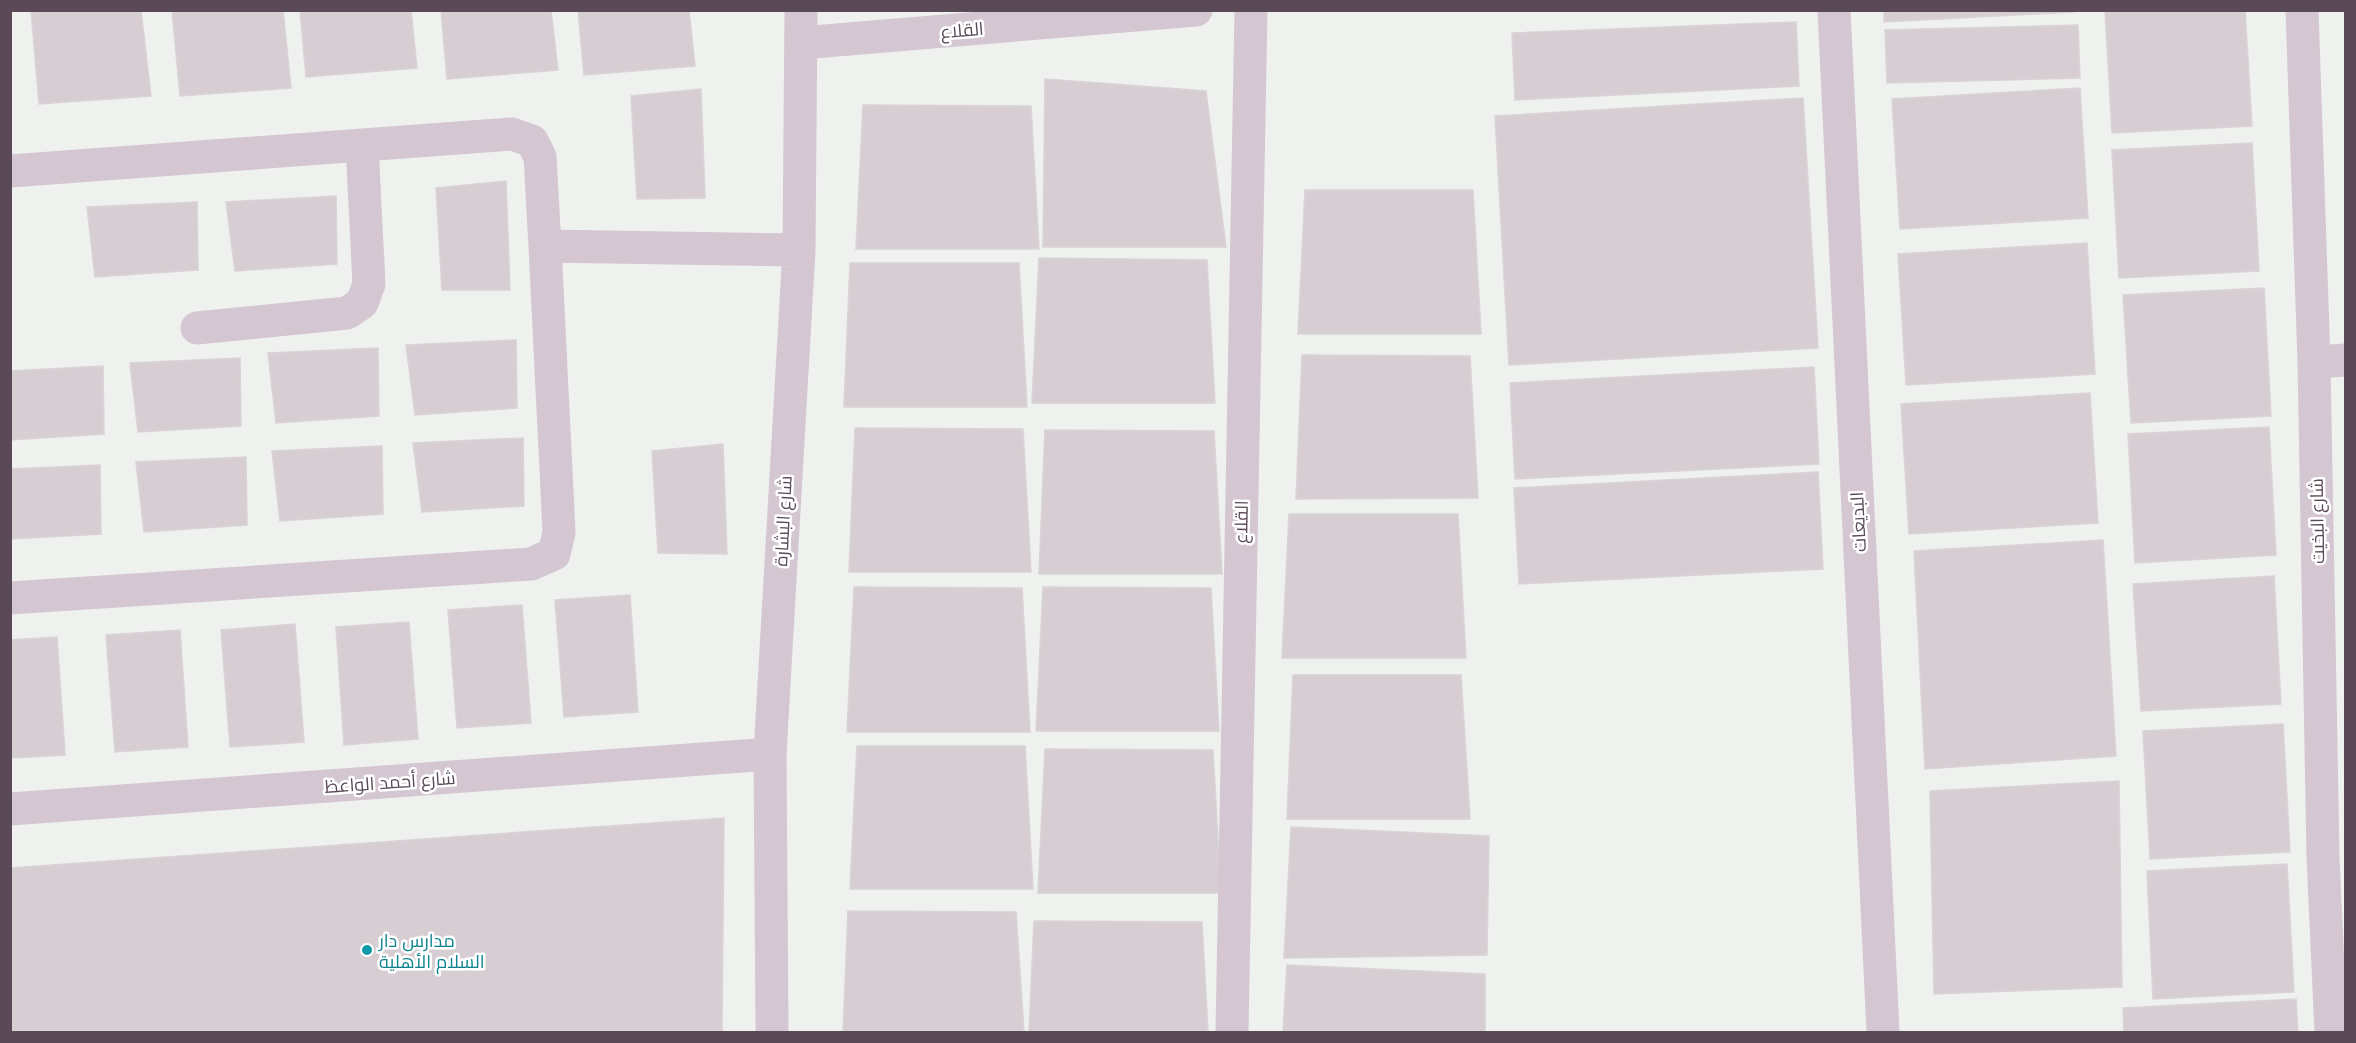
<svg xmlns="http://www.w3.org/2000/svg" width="2356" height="1043" font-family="Quicksand,Cairo,sans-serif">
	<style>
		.building { fill: #d6ced3; stroke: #d9d3d7; stroke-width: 1.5 }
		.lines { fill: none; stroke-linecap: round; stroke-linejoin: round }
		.street { stroke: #d4c7d2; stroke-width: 33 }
		.culture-dot { fill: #0f9aa8; stroke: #fff; stroke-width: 2 }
		.labels { text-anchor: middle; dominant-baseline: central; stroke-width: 5; stroke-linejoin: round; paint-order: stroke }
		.street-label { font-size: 18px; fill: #5a4957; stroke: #fff }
		.culture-label { font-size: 18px; fill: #0d838f; stroke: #fff; text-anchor: start }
	</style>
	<rect width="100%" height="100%" fill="#eff1ef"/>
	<!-- building -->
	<path class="building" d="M 31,10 L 141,10 L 151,96 L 39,104 Z
		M 172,10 L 283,10 L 291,88 L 180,96 Z
		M 300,10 L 411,10 L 417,68 L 306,77 Z
		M 441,10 L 551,10 L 558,70 L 447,79 Z
		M 578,10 L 689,10 L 695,66 L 584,75 Z
		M 1884,10 L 2074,10 L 2074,12 L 1884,22 Z
		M 2105,10 L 2245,10 L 2252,126 L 2112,133 Z
		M 1796,22 L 1799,86 L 1515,100 L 1512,33 Z
		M 2078,25 L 2080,78 L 1887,83 L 1885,30 Z
		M 1045,79 L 1206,91 L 1226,247 L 1043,247 Z
		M 2080,88 L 2088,218 L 1900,229 L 1892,99 Z
		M 701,89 L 705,198 L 637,199 L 631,96 Z
		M 1803,98 L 1818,348 L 1509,365 L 1495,116 Z
		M 863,105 L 1031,106 L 1039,249 L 856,249 Z
		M 2252,143 L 2259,271 L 2119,278 L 2112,150 Z
		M 506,181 L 510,290 L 442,290 L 436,188 Z
		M 1305,190 L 1473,190 L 1481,334 L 1298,334 Z
		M 336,196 L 337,264 L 235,271 L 226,202 Z
		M 197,202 L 198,270 L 95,277 L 87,207 Z
		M 2087,243 L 2095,374 L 1906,385 L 1898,254 Z
		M 1039,258 L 1207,260 L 1215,403 L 1032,403 Z
		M 850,263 L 1019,263 L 1027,407 L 844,407 Z
		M 2264,288 L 2271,416 L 2131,423 L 2123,295 Z
		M 516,340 L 517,408 L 415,415 L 406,345 Z
		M 378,348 L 379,416 L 276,423 L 268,353 Z
		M 1302,355 L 1470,356 L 1478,498 L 1296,499 Z
		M 240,358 L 241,426 L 138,432 L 130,363 Z
		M 103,366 L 104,434 L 10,440 L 10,371 Z
		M 1814,367 L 1819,464 L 1515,479 L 1510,383 Z
		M 2090,393 L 2098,523 L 1909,534 L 1901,404 Z
		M 2269,427 L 2276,555 L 2135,563 L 2128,434 Z
		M 855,428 L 1023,429 L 1031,572 L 849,572 Z
		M 1045,430 L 1214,431 L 1222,574 L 1039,574 Z
		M 523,438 L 524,506 L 422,512 L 413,443 Z
		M 723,444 L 727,554 L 658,553 L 652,451 Z
		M 382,446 L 383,514 L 280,521 L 272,451 Z
		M 246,457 L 247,525 L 144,532 L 136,462 Z
		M 100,465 L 101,534 L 10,539 L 10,469 Z
		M 1818,472 L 1823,569 L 1519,584 L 1514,488 Z
		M 1289,514 L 1458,514 L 1466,658 L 1282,658 Z
		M 2103,540 L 2116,756 L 1925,769 L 1914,551 Z
		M 2274,576 L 2281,704 L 2141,711 L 2133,584 Z
		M 854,587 L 1022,588 L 1030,732 L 847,732 Z
		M 1043,587 L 1211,588 L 1219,731 L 1036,731 Z
		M 630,595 L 638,712 L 564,717 L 555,600 Z
		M 522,605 L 531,723 L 457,728 L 448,610 Z
		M 409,622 L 418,739 L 344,745 L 336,627 Z
		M 295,624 L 304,742 L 230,747 L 221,630 Z
		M 180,630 L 188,747 L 115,752 L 106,635 Z
		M 57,637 L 65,755 L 10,758 L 10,640 Z
		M 1293,675 L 1461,675 L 1470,819 L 1287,819 Z
		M 2283,724 L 2290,852 L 2150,859 L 2143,731 Z
		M 857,746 L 1025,746 L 1033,889 L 850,889 Z
		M 1045,749 L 1213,750 L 1221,893 L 1038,893 Z
		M 2119,781 L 2122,987 L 1934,994 L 1930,791 Z
		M 724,818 L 722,1032 L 10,1032 L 10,868 Z
		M 1291,827 L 1489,836 L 1487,955 L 1284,958 Z
		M 2287,864 L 2294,992 L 2153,999 L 2147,871 Z
		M 848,911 L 1016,912 L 1024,1032 L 843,1032 Z
		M 1034,921 L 1202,922 L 1208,1032 L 1029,1032 Z
		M 1287,965 L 1485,974 L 1485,1032 L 1283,1032 Z
		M 2296,999 L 2298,1032 L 2124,1032 L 2123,1008 Z"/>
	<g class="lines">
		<!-- street -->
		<path class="street" d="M 1834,10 L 1883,1032
			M 2302,10 L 2314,362 L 2323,857 L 2331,1032
			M 801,43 L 1196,10
			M 10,171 L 512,134 L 532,141 L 540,157 L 545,246 L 799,250
			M 197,328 L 347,313 L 362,303 L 369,284 L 362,145
			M 2314,362 L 2346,360
			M 10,598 L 531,564 L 554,554 L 559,532 L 545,246
			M 10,809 L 770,754
			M 772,1032 L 770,754 L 799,250 L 801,10
			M 1232,1032 L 1251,10"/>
	</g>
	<!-- markers -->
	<circle class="culture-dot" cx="367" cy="950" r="6"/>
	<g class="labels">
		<!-- street labels -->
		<g class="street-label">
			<text transform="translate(962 30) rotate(-5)">القلاع</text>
			<text transform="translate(783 521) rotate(-87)">شارع البشارة</text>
			<text transform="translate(2317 521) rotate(-91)">شارع البخيت</text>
			<text transform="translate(1241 522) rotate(-89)">القلاع</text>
			<text transform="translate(1858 522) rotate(-93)">البديعات</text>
			<text transform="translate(390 782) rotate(-4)">شارع أحمد الواعظ</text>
		</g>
		<!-- culture labels -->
		<g class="culture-label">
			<text x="379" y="940">مدارس دار<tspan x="379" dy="21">السلام الأهلية</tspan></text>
		</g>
	</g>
	<!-- border -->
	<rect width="2356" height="1043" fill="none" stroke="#5a4957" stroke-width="24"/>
</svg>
